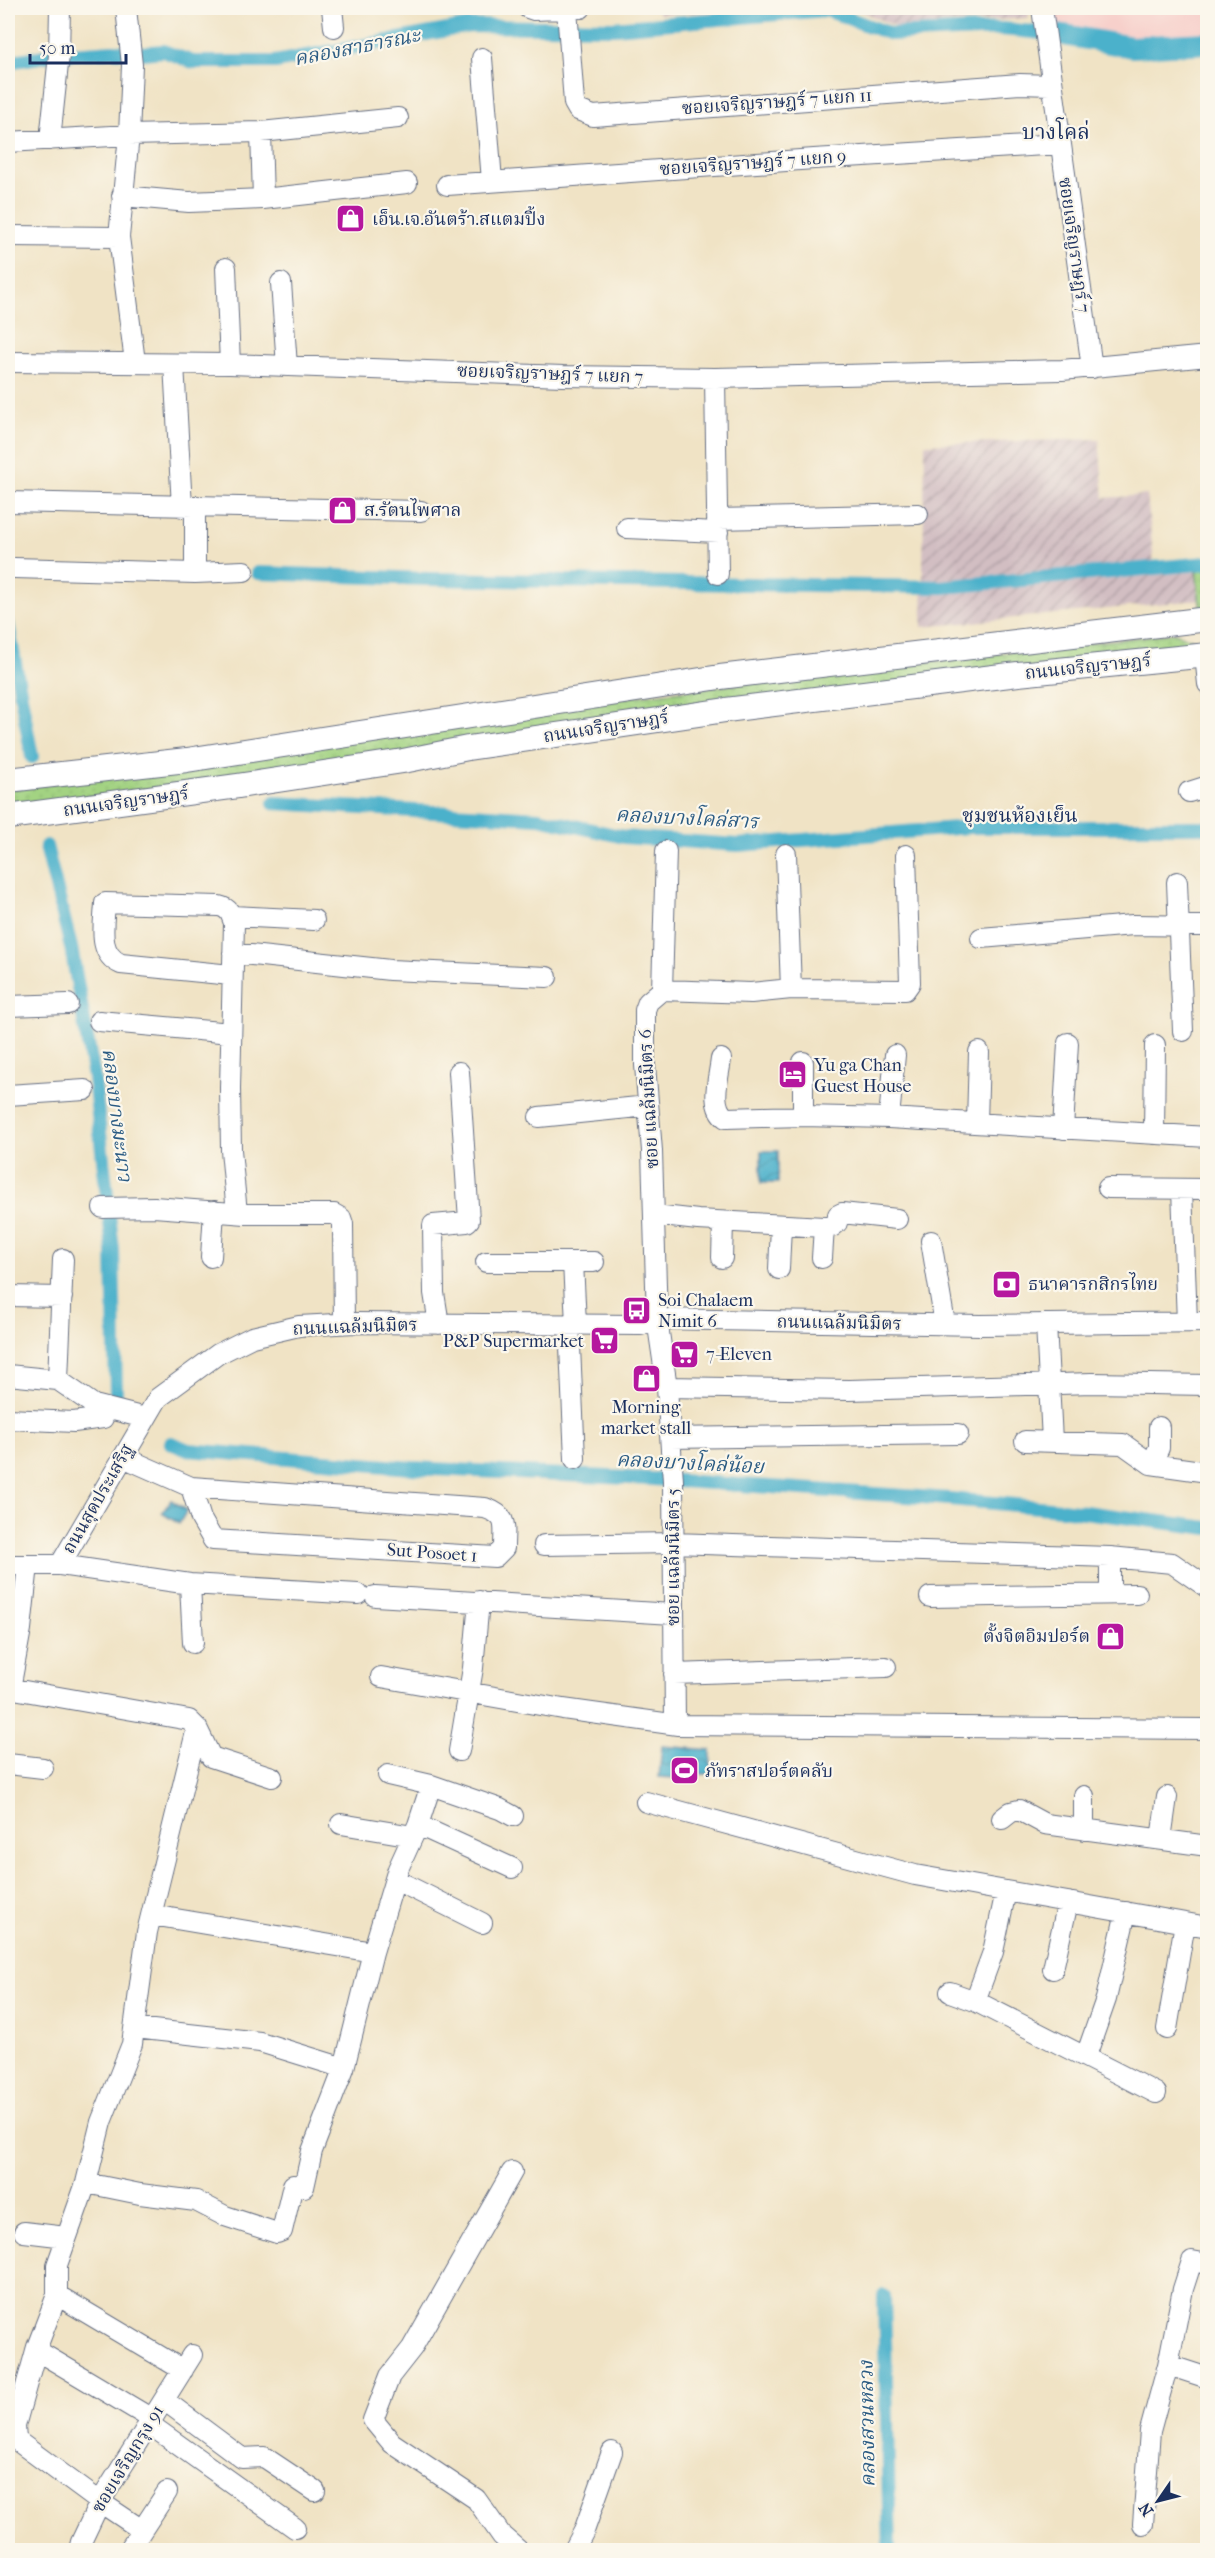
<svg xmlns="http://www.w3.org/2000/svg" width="1215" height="2558" font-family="'IM FELL French Canon','Noto Serif Thai',serif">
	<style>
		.built { fill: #f7d0cb }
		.industrial { fill: url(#industrial-furrows) }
		.garden { fill: url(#garden-dots); stroke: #5f8170; stroke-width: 1.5 }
		.water { fill: url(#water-waves); stroke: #347094; stroke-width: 1.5 }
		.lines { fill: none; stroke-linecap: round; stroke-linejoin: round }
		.canal { stroke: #4cb1cb; stroke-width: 14 }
		.river { stroke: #4cb1cb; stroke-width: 22 }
		.minor-casing { stroke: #666e82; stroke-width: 22 }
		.major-casing { stroke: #666e82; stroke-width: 26 }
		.minor { stroke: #fff; stroke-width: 20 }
		.major { stroke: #fff; stroke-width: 24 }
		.labels { text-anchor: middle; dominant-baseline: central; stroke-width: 4.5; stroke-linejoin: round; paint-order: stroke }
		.street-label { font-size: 18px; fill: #1b2f5e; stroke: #fbf7ec }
		.poi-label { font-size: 18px; fill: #1b2f5e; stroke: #fbf7ec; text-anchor: start }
		.water-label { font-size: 20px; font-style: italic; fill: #2c5c84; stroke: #fbf7ec }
		.neighbourhood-label { font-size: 20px; fill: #1b2f5e; stroke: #fbf7ec }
		.quarter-label { font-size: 21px; fill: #1b2f5e; stroke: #fbf7ec }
	</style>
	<defs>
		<pattern id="industrial-furrows" width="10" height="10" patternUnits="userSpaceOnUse" patternTransform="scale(1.5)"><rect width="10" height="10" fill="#d2bec2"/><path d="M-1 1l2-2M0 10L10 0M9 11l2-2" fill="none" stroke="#aa9ba1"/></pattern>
		<pattern id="garden-dots" width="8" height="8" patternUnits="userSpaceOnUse" patternTransform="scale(1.5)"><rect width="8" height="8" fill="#a3d382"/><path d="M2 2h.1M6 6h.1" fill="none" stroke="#8cb573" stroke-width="1.8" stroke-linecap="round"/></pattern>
		<pattern id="water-waves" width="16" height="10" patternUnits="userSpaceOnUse" patternTransform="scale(1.5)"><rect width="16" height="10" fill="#4cb1cb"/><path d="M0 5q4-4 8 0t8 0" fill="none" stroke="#3e90a8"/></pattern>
	</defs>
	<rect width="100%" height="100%" fill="#fbf7ec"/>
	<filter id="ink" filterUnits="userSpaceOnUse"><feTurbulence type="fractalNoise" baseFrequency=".0167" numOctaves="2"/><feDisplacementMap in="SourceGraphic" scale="12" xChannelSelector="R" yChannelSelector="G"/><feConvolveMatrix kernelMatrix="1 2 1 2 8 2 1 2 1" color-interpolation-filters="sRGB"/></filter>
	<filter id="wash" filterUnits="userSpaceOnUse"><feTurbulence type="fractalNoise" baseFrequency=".008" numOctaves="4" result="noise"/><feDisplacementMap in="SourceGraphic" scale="24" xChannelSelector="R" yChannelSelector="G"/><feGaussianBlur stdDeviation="1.35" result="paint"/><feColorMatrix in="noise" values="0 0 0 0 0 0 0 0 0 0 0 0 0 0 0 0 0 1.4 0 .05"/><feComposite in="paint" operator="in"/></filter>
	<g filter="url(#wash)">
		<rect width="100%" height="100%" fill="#f0e3c5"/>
		<!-- built -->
		<path class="built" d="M 1052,8 L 1207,8 L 1207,36 L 1135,42 L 1053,29 Z"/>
		<!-- industrial -->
		<path class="industrial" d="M 658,8 L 790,8 L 658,14 Z
			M 853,8 L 1028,8 L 1029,18 L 897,27 Z
			M 1099,439 L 1104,498 L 1147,495 L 1155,574 L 1196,570 L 1199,600 L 922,627 L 925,444 Z"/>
		<!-- garden -->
		<path class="garden" d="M 1207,569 L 1207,612 L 1201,613 L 1196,570 Z
			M 1175,633 L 1193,640 L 1179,649 L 8,808 L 8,790 L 571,704 Z"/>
		<!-- water -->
		<path class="water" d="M 761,1151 L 778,1151 L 778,1183 L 761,1183 Z
			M 171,1500 L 187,1510 L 179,1524 L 162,1513 Z
			M 662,1746 L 711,1750 L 710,1774 L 693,1774 L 692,1779 L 659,1777 Z"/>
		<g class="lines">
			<!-- canal -->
			<path class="canal" d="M 8,62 L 45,56 L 113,51 L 142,53 L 163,51 L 193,62 L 275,62 L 469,26 L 613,28 L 826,10 L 891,34 L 1002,29 L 1064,35
				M 258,573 L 428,579 L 942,587 L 1208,563
				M 8,624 L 32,757
				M 274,803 L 539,818 L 624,837 L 738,845 L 969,827 L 1208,827
				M 46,846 L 71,947 L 94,1078 L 113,1250 L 116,1393
				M 171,1443 L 188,1450 L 412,1468 L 652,1479 L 950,1499 L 1061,1509 L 1208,1528
				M 884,2296 L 890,2550"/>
			<!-- river -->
			<path class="river" d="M 1064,35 L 1132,47 L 1208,43"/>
		</g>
	</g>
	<g filter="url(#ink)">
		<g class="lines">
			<defs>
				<path id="minor" d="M 126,8 L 132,65 L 129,135 L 119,237 L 135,362
					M 332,8 L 334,27
					M 528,8 L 534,10 L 581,8
					M 1042,8 L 1092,368
					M 567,9 L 574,103 L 578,110 L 593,116 L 1020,84 L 1051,85
					M 482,58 L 492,181
					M 261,132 L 263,199
					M 50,140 L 59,55 L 60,8
					M 8,142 L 129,135 L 261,132 L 398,118
					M 447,185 L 814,159 L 1060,144
					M 122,196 L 189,202 L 263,199 L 407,183
					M 8,236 L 119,237
					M 226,268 L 230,364
					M 281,283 L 287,366
					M 8,362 L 230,364 L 563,376 L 715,378 L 1062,370 L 1208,356
					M 174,364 L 182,507
					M 715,378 L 718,574
					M 8,502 L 421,511
					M 718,519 L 918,514
					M 627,528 L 718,532
					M 14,568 L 195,573 L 244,571
					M 195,573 L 195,506
					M 1205,655 L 1208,684
					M 1189,792 L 1208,786
					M 666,851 L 662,990 L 648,1002 L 645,1010 L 645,1065 L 652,1151 L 657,1319 L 667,1387 L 673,1481 L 675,1724
					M 786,854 L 791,989
					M 1177,882 L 1183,1031
					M 232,916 L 314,920
					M 981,938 L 1133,925 L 1208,926
					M 233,953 L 390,970 L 547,977
					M 231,975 L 121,964 C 97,954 104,925 105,903 L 219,906 C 229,908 231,914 234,923 L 230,1088 L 231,1150 L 237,1213
					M 662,990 L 751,993 L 791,989 L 905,990 L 910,983 L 906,855
					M 8,1006 L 68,1004
					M 99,1021 L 231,1033
					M 721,1059 C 719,1078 709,1106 726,1118 L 803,1116
					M 803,1062 L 803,1116 L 889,1118 L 1208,1137
					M 8,1095 L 85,1090
					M 539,1117 L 648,1106
					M 889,1118 L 895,1055
					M 977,1123 L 979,1052
					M 1063,1129 L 1068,1043
					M 1154,1134 L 1155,1045
					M 1108,1188 L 1208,1189
					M 1182,1189 L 1187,1322
					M 103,1208 L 154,1207 L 246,1214 L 334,1214 L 341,1218 L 343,1224 L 344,1323
					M 654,1215 L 698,1220 L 824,1227 L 832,1227 L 837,1223 L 838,1215 L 842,1213 L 897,1219
					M 931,1241 L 945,1324
					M 211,1257 L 214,1211
					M 722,1258 L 723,1222
					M 822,1258 L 824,1227
					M 486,1262 L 594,1262
					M 573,1262 L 576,1324
					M 779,1269 L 781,1226
					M 8,1296 L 62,1297
					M 439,1324 L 434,1293 L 433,1225 L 467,1222 L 469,1220 L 459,1072
					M 569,1324 L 575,1459
					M 1046,1324 L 1052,1441
					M 8,1375 L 58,1380 L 63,1259
					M 58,1380 L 94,1405 L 145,1418
					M 667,1387 L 849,1390 L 1092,1383 L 1208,1385
					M 8,1419 L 74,1422 L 103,1418 L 106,1409
					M 671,1438 L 958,1434
					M 1025,1441 L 1123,1444 L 1151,1464 L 1208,1472
					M 123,1457 L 191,1487 L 485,1508 C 509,1516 504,1526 504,1548 L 495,1557 L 213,1540 L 201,1519 L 191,1487
					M 1151,1464 L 1159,1448 L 1159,1427
					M 544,1545 L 673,1543 L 1110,1557 L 1172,1563 L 1208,1588
					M 1110,1557 L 1110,1593
					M 8,1565 L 60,1565 L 158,1398 L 218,1354 L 252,1337 L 299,1326 L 355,1323 L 641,1325 L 657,1319 L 980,1325 L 1208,1322
					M 60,1565 L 190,1584 L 358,1594
					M 190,1584 L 193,1643
					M 375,1596 L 673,1614
					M 930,1597 L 1137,1594
					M 674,1674 L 886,1667
					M 381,1677 L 563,1709 L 678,1725 L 1208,1729
					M 8,1688 L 189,1720 L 197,1728 L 211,1757 L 272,1777
					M 10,1689 L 21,1629 L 28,1565
					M 459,1751 L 473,1668 L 479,1601
					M 8,1764 L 43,1768
					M 388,1775 L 431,1785
					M 646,1802 L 915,1875 L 1208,1927
					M 1002,1819 L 1011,1812 L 1019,1810 L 1045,1824 L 1208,1846
					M 341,1824 L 413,1836
					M 418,1825 L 512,1868
					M 1084,1830 L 1084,1796
					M 1161,1839 L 1167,1797
					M 396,1880 L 482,1923
					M 152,1915 L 373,1952
					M 1053,1969 L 1068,1902
					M 950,1992 L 975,2001 L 1156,2093
					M 975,2001 L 993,1952 L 1006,1891
					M 135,2028 L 260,2042 L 344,2068
					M 1167,2029 L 1185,1923
					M 1086,2056 L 1106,1999 L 1126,1912
					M 512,2172 L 412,2348 L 390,2376 L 373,2420 L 392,2443 L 476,2499 L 502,2536 L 518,2550
					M 86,2183 L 140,2194 L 196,2201 L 225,2216 L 277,2233 L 282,2231 L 293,2185
					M 304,2187 L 312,2151 L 344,2068 L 373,1952 L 398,1869 L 418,1825 L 431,1785 L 500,1809 L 513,1816
					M 24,2232 L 66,2237
					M 57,2295 L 183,2370
					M 36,2350 L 152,2419
					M 1168,2365 L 1208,2378
					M 164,2400 L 242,2458 L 264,2457 L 315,2491
					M 8,2424 L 15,2426 L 37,2347 L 57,2295 L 57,2265 L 86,2183 L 101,2122 L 132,2044 L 147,1932 L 197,1728
					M 149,2424 L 295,2528
					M 15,2426 L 16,2440 L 100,2502 L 142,2530
					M 1143,2524 L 1150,2431 L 1168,2365 L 1183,2289 L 1192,2261 L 1208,2264
					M 79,2550 L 81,2542 L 100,2502 L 192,2355
					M 129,2550 L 167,2492
					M 574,2550 L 584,2531 L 612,2452"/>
				<path id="major" d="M 8,780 L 187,760 L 720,677 L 1208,619
					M 8,817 L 238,786 L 403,761 L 468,748 L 726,710 L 1018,674 L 1208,655"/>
			</defs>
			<!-- minor casing -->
			<use href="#minor" class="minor-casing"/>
			<!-- major casing -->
			<use href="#major" class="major-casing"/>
			<!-- minor -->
			<use href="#minor" class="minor"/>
			<!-- major -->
			<use href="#major" class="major"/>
		</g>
	</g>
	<!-- icons -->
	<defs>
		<symbol id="shop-square" viewBox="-11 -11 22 22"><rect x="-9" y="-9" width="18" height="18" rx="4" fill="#b5179e" stroke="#fbf7ec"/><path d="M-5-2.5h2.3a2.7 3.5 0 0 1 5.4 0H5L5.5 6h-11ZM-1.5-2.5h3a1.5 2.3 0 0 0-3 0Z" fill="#fff"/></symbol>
		<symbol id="hotel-square" viewBox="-11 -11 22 22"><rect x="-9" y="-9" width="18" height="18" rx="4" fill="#b5179e" stroke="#fbf7ec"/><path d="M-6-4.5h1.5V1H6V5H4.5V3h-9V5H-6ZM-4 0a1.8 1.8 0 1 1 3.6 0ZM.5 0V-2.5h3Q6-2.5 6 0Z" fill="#fff"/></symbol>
		<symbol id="bank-square" viewBox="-11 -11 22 22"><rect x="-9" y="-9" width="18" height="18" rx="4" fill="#b5179e" stroke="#fbf7ec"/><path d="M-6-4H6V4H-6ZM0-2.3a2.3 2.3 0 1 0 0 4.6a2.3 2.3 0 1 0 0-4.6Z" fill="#fff"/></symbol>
		<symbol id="bus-square" viewBox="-11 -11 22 22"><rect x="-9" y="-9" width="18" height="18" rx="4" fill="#b5179e" stroke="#fbf7ec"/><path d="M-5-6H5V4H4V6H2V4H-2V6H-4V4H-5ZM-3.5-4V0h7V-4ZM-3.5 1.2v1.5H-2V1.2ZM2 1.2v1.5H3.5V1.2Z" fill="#fff"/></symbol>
		<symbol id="supermarket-square" viewBox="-11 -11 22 22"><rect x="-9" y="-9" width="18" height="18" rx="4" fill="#b5179e" stroke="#fbf7ec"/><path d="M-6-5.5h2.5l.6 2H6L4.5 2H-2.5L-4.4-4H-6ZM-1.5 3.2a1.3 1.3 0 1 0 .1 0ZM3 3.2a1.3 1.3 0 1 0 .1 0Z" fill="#fff"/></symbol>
		<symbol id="stadium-square" viewBox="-11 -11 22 22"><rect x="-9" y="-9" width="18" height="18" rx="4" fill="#b5179e" stroke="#fbf7ec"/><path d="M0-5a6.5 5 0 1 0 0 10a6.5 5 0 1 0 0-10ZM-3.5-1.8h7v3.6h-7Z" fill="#fff"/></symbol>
	</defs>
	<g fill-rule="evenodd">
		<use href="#shop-square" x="334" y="202" width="33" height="33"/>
		<use href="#shop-square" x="326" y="494" width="33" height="33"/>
		<use href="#hotel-square" x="776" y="1058" width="33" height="33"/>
		<use href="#bank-square" x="990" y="1268" width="33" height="33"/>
		<use href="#bus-square" x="620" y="1294" width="33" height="33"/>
		<use href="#supermarket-square" x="588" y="1324" width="33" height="33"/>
		<use href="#supermarket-square" x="668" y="1338" width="33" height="33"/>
		<use href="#shop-square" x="630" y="1362" width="33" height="33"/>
		<use href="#shop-square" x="1094" y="1620" width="33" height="33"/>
		<use href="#stadium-square" x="668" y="1754" width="33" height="33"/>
	</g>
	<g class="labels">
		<!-- street labels -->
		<g class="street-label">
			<text transform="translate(777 102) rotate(-4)">ซอยเจริญราษฎร์ 7 แยก 11</text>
			<text transform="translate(753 163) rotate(-4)">ซอยเจริญราษฎร์ 7 แยก 9</text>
			<text transform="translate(1074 245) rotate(82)">ซอยเจริญราษฎร์ 7</text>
			<text transform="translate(550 374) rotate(2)">ซอยเจริญราษฎร์ 7 แยก 7</text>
			<text transform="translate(1088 667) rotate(-6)">ถนนเจริญราษฎร์</text>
			<text transform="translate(606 727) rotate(-9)">ถนนเจริญราษฎร์</text>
			<text transform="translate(126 802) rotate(-8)">ถนนเจริญราษฎร์</text>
			<text transform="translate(649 1099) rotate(-93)">ซอย แฉล้มนิมิตร 6</text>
			<text transform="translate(839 1323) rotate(1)">ถนนแฉล้มนิมิตร</text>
			<text transform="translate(355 1327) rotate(-2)">ถนนแฉล้มนิมิตร</text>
			<text transform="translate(98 1499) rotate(-60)">ถนนสุดประเสริฐ</text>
			<text transform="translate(432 1553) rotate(4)">Sut Posoet 1</text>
			<text transform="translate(673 1557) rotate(-90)">ซอย แฉล้มนิมิตร 5</text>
			<text transform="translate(128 2459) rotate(-59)">ซอยเจริญกรุง 91</text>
		</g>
		<!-- poi labels -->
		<g class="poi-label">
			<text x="372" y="219">เอ็น.เจ.อันตร้า.สแตมปิ้ง</text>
			<text x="364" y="510">ส.รัตนไพศาล</text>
			<text x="814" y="1065">Yu ga Chan<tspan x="814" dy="21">Guest House</tspan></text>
			<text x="1028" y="1284">ธนาคารกสิกรไทย</text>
			<text x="658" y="1300">Soi Chalaem<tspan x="658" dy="21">Nimit 6</tspan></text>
			<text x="584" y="1341" text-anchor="end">P&amp;P Supermarket</text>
			<text x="706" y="1354">7-Eleven</text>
			<text x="646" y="1407" text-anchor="middle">Morning<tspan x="646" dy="21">market stall</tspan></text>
			<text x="1090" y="1636" text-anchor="end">ตั้งจิตอิมปอร์ต</text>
			<text x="705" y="1771">ภัทราสปอร์ตคลับ</text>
		</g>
		<!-- water labels -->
		<g class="water-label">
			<text transform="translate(357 47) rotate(-11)">คลองสาธารณะ</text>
			<text transform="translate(687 818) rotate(3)">คลองบางโคล่สาร</text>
			<text transform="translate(117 1115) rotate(83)">คลองบางมะนาว</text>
			<text transform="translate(690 1463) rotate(3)">คลองบางโคล่น้อย</text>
			<text transform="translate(867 2424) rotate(-91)">คลองสวนหลวง</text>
		</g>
		<!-- neighbourhood labels -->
		<g class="neighbourhood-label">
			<text x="1020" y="815">ชุมชนห้องเย็น</text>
		</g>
		<!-- quarter labels -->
		<g class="quarter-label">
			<text x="1056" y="132">บางโคล่</text>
		</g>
	</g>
	<!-- margin -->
	<rect width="1215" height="2558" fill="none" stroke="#fbf7ec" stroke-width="30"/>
	<!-- north arrow -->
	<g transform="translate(1158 2501) rotate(235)" stroke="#fbf7ec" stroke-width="4.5" paint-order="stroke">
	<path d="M0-4.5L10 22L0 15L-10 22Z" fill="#1b2f5e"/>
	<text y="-9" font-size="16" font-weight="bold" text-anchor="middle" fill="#1b2f5e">N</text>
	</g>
	<!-- scale -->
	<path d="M30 54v9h96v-9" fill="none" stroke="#1b2f5e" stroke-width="3"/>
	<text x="39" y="54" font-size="18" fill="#1b2f5e" stroke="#fbf7ec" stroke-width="4.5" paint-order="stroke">50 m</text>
</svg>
